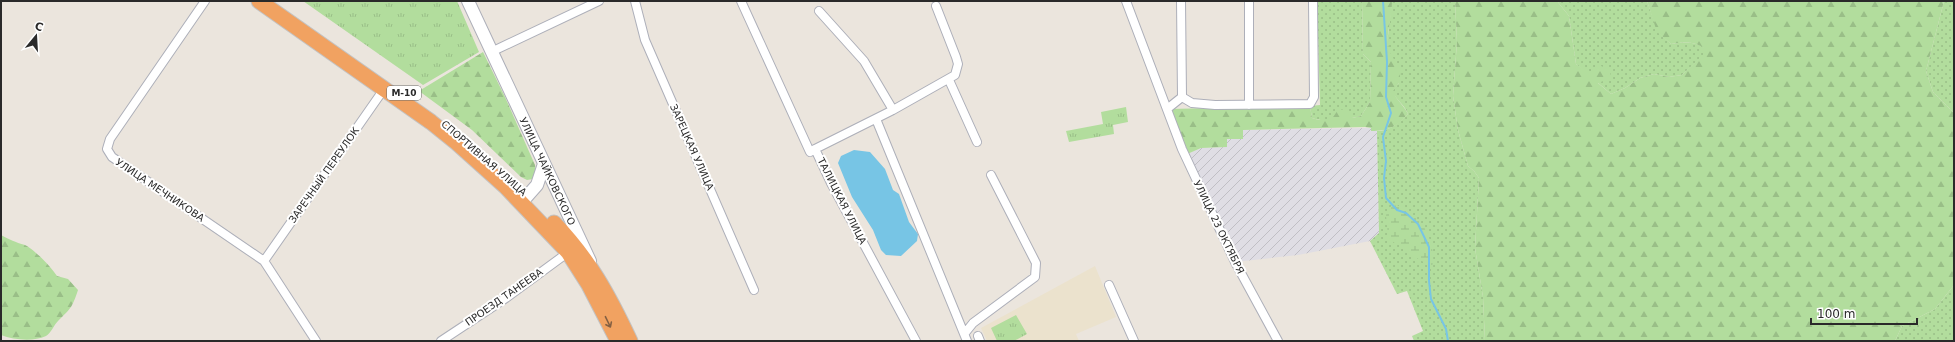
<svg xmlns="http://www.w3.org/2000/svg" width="1955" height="342" font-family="'DejaVu Sans',sans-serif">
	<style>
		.industrial { fill: url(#industrial-furrows) }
		.education { fill: #ebe2cd }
		.grass { fill: url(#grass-dots) }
		.forest { fill: url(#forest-firs) }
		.wetland { fill: url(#wetland-marsh) }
		.park { fill: url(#park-tufts) }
		.water { fill: #77c5e5 }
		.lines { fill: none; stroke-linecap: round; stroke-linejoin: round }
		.stream { stroke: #77c5e5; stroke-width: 2 }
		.street-casing { stroke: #adafb9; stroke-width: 10 }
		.secondary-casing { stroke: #adafb9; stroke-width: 14 }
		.highway-casing { stroke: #c3c3c3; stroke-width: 17 }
		.street { stroke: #fff; stroke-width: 8 }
		.secondary { stroke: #fff; stroke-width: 12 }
		.highway { stroke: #f1a261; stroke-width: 15 }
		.oneway { stroke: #846043 }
		.labels { text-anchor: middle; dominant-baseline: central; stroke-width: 4; stroke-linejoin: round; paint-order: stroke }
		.shield { fill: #fff; stroke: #6a6a6a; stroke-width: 1 }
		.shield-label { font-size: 9px; font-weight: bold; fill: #2a2a2a }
		.street-label { font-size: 10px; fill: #2a2a2a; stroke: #fff }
	</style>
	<defs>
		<pattern id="industrial-furrows" width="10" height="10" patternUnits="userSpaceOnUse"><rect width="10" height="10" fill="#dfdde4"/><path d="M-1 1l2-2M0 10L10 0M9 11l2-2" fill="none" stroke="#c0bec4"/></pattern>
		<pattern id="grass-dots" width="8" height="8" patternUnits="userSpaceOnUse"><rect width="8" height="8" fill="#b2dd9d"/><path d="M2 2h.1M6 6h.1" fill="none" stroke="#99be87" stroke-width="1.8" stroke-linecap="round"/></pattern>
		<pattern id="forest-firs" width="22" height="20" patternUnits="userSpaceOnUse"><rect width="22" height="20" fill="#b2dd9d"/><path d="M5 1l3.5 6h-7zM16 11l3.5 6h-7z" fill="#99be87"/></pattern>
		<pattern id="wetland-marsh" width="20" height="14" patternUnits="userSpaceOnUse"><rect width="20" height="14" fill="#b2dd9d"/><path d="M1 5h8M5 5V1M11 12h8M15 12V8" fill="none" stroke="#99be87"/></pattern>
		<pattern id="park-tufts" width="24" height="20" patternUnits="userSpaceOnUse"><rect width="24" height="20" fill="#b2dd9d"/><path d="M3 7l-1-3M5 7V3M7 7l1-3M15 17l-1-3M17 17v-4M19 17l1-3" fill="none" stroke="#99be87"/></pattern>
	</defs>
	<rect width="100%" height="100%" fill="#ebe5dd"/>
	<!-- industrial -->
	<path class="industrial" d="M 1371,128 L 1371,131 L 1377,131 L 1379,233 L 1370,241 L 1298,255 L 1235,262 L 1185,155 L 1201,148 L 1226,147 L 1227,139 L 1243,139 L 1243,130 Z"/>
	<!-- education -->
	<path class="education" d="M 1095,266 L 1116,317 L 1076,334 L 1079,341 L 987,341 L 981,328 Z"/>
	<!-- grass -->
	<path class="grass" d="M 1317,1 L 1362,1 L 1363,54 L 1371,62 L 1370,102 L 1361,116 C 1345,120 1327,123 1312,118 L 1310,106 L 1320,105 Z
		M 1392,1 L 1455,1 L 1457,42 L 1453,96 L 1458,130 L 1468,166 L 1474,171 L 1479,178 L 1475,248 L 1483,297 L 1485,341 L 1414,341 L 1412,336 L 1423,331 L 1407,291 L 1397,294 L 1370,241 L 1379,233 L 1377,131 C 1390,131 1399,123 1408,114 C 1404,104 1396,100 1392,91 L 1399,83 L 1387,44 Z
		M 1557,1 L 1647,1 L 1658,32 L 1671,44 C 1684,42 1694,41 1705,48 L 1705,54 L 1682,75 L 1669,77 L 1654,74 L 1640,78 L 1625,88 L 1611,94 L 1576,64 L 1569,16 Z
		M 1944,1 L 1954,1 L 1954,113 L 1933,92 L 1926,71 Z
		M 1954,285 L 1954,341 L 1895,341 L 1902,326 L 1935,309 Z"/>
	<!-- forest -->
	<path class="forest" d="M 1362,1 L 1392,1 C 1392,30 1378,44 1401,68 L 1399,83 L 1393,91 C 1396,100 1404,105 1408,114 C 1396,127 1389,131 1371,131 L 1371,128 L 1365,127 L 1243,130 L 1243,139 L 1227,139 L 1227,147 L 1201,148 L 1185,155 L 1168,109 L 1310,106 L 1312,118 L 1319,120 L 1331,120 L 1338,110 L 1348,109 L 1352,118 L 1361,116 L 1370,102 L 1371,62 L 1363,54 Z
		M 1455,1 L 1557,1 L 1569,16 L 1576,64 L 1590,74 L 1601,66 L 1610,70 L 1611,78 L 1598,83 L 1611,94 L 1625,88 L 1640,78 L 1654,74 L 1669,77 L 1682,75 L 1704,54 L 1704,48 C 1694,41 1684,42 1671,44 L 1657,32 L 1647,1 L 1944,1 L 1926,71 L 1933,92 L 1954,113 L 1954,285 L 1935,309 L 1902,326 L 1895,341 L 1485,341 L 1483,297 L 1475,248 L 1479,178 L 1474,171 L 1468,166 L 1458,130 L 1453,96 L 1457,42 Z
		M 483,52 L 505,97 L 535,165 L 536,173 L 533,179 L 527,180 L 521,177 L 472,130 L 419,91 Z
		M 1,235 C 10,240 15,242 25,245 C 34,249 52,268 57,276 L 68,279 L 78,290 C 72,308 71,308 58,321 C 54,325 51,333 46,336 C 33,342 14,340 1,335 Z"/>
	<!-- wetland -->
	<path class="wetland" d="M 1397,205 C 1405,210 1414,215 1420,222 C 1429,233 1436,253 1432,267 L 1410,254 L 1403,246 L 1396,244 L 1388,238 L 1386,215 L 1390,207 Z"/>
	<!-- park -->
	<path class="park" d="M 303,1 L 457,1 L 479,52 L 423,85 Z
		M 1126,107 L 1128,122 L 1113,125 L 1114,134 L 1069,142 L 1066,131 L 1103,124 L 1101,112 Z
		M 1016,315 L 1027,334 L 1014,341 L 997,341 L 991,328 Z"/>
	<!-- water -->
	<path class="water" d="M 854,150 L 870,152 L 885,169 L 893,190 L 899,194 L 909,222 L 918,234 L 917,241 L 901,256 L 886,255 L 881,250 L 873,230 L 852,197 L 838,163 L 841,156 Z"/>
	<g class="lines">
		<!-- stream -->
		<path class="stream" d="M 1383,1 L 1387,62 L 1386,97 L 1391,113 L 1383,137 L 1386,161 L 1384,178 L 1386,198 L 1397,210 L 1406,213 L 1418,224 L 1429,247 L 1429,281 L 1431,299 L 1446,329 L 1448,341"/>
		<defs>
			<path id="street" d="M 205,1 L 110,139 L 107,149 L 112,157 L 264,261 L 316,341
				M 635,1 L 645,40 L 754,290
				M 741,1 L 810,152 L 815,149 L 832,185 L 916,341
				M 1126,1 L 1182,149 L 1235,262 L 1278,341
				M 1181,1 L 1182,97
				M 819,11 L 864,61 L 893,110
				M 491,52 L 599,1
				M 949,80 L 977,142
				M 1249,105 L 1249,1
				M 1167,109 L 1182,97 L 1192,103 L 1215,105 L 1310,104 L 1314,97 L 1313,1
				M 876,119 L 967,341
				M 815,149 L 893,110 L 955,75 L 958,64 L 956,57 L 936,6
				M 264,261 L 384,89
				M 1109,285 L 1134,341
				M 965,333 L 973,323 L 1035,277 L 1036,263 L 991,175
				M 978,336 L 980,341
				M 441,341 L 506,298 L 570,251"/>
			<g id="secondary">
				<path id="s1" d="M 468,1 L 590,261"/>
				<path d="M 522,202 L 537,185 L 544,164"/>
			</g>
			<path id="highway" d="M 259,1 L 431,122 L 457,143 L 506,187 L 568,252 L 589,285 L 618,341
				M 554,223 C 589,259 609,296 630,341"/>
		</defs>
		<!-- street casing -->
		<use href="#street" class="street-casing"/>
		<!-- secondary casing -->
		<use href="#secondary" class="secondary-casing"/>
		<!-- highway casing -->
		<use href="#highway" class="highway-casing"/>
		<!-- street -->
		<use href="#street" class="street"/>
		<!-- secondary -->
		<use href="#secondary" class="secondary"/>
		<!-- highway -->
		<use href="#highway" class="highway"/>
	</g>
	<!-- one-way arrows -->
	<defs><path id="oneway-shaft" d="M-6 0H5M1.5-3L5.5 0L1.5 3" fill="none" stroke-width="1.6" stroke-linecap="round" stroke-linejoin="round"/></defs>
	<use class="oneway" href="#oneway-shaft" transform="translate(608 322) rotate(64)"/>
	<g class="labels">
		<!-- shield labels -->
		<rect class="shield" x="387" y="86" width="34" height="14" rx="3"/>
		<g class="shield-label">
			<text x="404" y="93">М-10</text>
		</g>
		<!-- street labels -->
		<g class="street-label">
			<text transform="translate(692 147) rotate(66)">ЗАРЕЦКАЯ УЛИЦА</text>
			<text transform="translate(484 158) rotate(41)">СПОРТИВНАЯ УЛИЦА</text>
			<text stroke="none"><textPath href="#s1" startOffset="188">УЛИЦА ЧАЙКОВСКОГО</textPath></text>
			<text transform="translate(324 175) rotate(-55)">ЗАРЕЧНЫЙ ПЕРЕУЛОК</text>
			<text transform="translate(160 190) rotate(34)">УЛИЦА МЕЧНИКОВА</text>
			<text transform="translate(842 201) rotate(63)">ТАЛИЦКАЯ УЛИЦА</text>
			<text transform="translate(1219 227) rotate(64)">УЛИЦА 23 ОКТЯБРЯ</text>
			<text transform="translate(504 297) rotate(-35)">ПРОЕЗД ТАНЕЕВА</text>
		</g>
	</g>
	<!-- border -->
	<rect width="1955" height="342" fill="none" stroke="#2a2a2a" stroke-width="4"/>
	<!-- north arrow -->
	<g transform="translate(36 36) rotate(18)" stroke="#ffffff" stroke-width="3" paint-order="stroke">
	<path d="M0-3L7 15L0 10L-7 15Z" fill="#2a2a2a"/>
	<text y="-6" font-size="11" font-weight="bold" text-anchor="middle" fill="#2a2a2a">С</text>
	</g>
	<!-- scale -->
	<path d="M1811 318v6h106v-6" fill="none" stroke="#2a2a2a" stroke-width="2"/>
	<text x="1817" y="318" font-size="12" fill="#2a2a2a" stroke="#ffffff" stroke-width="3" paint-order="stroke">100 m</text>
</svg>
